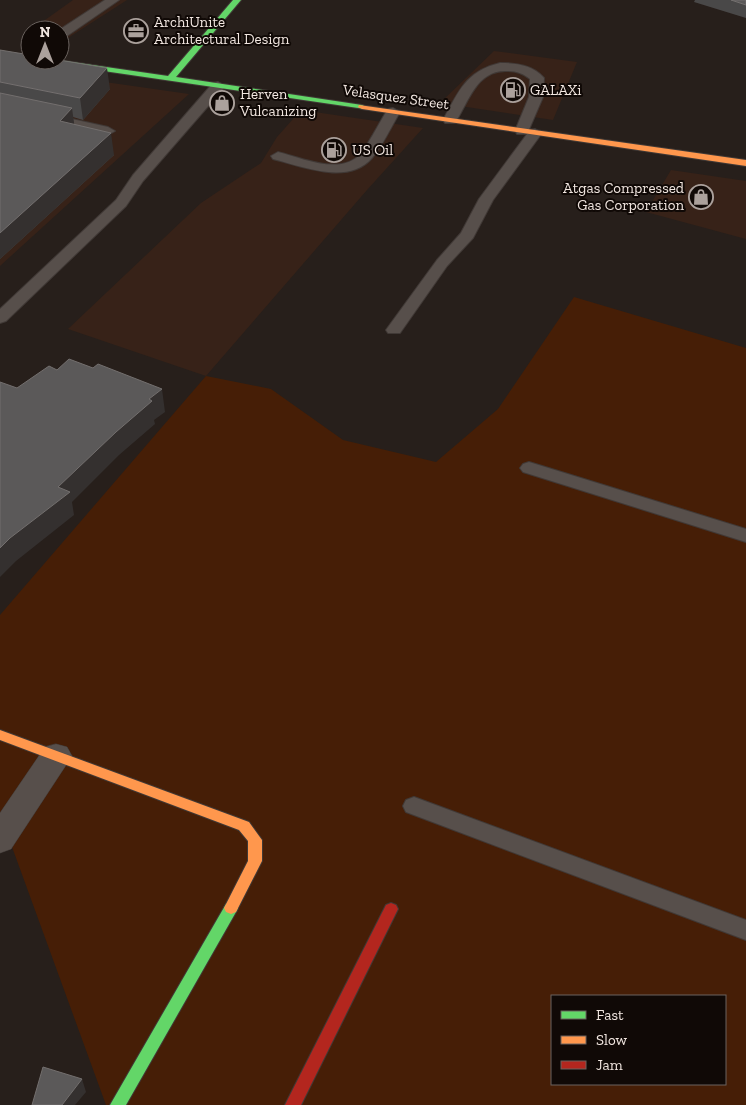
<svg xmlns="http://www.w3.org/2000/svg" width="746" height="1105" font-family="'Zilla Slab',serif">
	<style>
		.built { fill: #372218 }
		.green { fill: #461e06; fill-rule: evenodd }
		.lines { fill: none; stroke-linecap: round; stroke-linejoin: round }
		.lane-casing { stroke: #403936; stroke-width: 2 }
		.street-casing { stroke: #403936; stroke-width: 1 }
		.fast-casing { stroke: #403936; stroke-width: 2 }
		.slow-casing { stroke: #403936; stroke-width: 2 }
		.jam-casing { stroke: #403936; stroke-width: 2 }
		.lane { fill: #574f4b; fill-rule: evenodd }
		.street { fill: #574f4b; fill-rule: evenodd }
		.fast { fill: #63d668; fill-rule: evenodd }
		.slow { fill: #ff974d; fill-rule: evenodd }
		.jam { fill: #b3261e; fill-rule: evenodd }
		.wall { fill: #494848 }
		.shaded-wall { fill: #34302f }
		.building { fill: #5b5959; stroke: #736f6e }
		.labels { text-anchor: middle; dominant-baseline: central; stroke-width: 4; stroke-linejoin: round; paint-order: stroke }
		.far-poi-label { font-size: 15px; fill: #f2e7e1; stroke: #100906; text-anchor: start }
		.far-street-label { font-size: 15px; fill: #f2e7e1; stroke: #100906 }
	</style>
	<rect width="100%" height="100%" fill="#271f1b"/>
	<!-- built -->
	<path class="built" d="M 73,0 L 127,0 L 60,43 L 60,30 L 31,30 Z
		M 494,51 L 577,62 L 553,120 L 440,103 Z
		M 0,67 L 189,94 L 0,266 Z
		M 301,110 L 423,128 L 367,190 L 206,376 L 68,329 L 201,203 L 261,163 L 277,137 Z
		M 671,170 L 746,181 L 746,239 L 646,212 Z"/>
	<!-- green -->
	<path class="green" d="M 574,297 L 746,348 L 746,1105 L 106,1105 L 0,814 L 0,615 L 206,376 L 271,389 L 343,440 L 436,462 L 498,409 ZM 552,996 L 725,996 L 725,1084 L 552,1084 Z"/>
	<g class="lines">
		<defs>
			<path id="lane" d="M 105,0 L 119,0 L 64,38 L 60,39 L 59,30 Z
				M 500,63 C 516,63 533,65 544,78 L 543,97 L 527,134 L 517,134 L 515,131 L 529,97 L 530,79 C 524,74 517,71 508,71 C 477,69 469,101 455,123 L 445,123 L 443,120 C 459,91 466,71 500,63 Z
				M 218,82 L 225,86 L 223,89 L 143,181 L 126,206 L 6,321 L 0,323 L 0,309 L 116,200 L 133,175 L 213,83 Z
				M 0,103 L 108,127 L 115,131 L 108,135 L 0,111 Z
				M 393,108 L 400,112 C 391,127 383,145 372,158 C 348,186 301,166 273,159 L 271,156 L 278,152 C 302,158 343,177 362,152 C 372,138 379,123 388,109 Z
				M 535,129 L 542,133 L 493,200 L 473,238 L 447,266 L 400,333 L 388,333 L 386,330 L 437,260 L 461,233 L 479,199 L 530,130 Z
				M 529,462 L 746,529 L 746,542 L 523,472 L 520,468 L 523,464 Z
				M 414,797 L 746,920 L 746,940 L 406,812 L 403,806 L 406,800 Z"/>
			<path id="street" d="M 56,744 L 67,747 L 72,756 L 11,849 L 0,853 L 0,813 L 45,747 Z"/>
			<path id="fast" d="M 233,0 L 241,0 L 176,77 L 362,105 L 366,107 L 365,109 L 42,62 L 38,60 L 58,60 L 168,76 Z
				M 231,902 L 236,904 L 238,908 L 236,912 L 126,1105 L 110,1105 L 226,904 Z"/>
			<path id="slow" d="M 359,105 L 746,160 L 746,166 L 362,109 L 358,107 Z
				M 0,730 L 249,822 L 262,840 L 262,861 L 236,912 L 231,914 L 226,912 L 224,908 L 248,861 L 248,841 L 239,830 L 0,740 Z"/>
			<path id="jam" d="M 391,903 L 396,905 L 398,909 L 301,1105 L 285,1105 L 386,905 Z"/>
		</defs>
		<!-- lane casing -->
		<use href="#lane" class="lane-casing"/>
		<!-- street casing -->
		<use href="#street" class="street-casing"/>
		<!-- fast casing -->
		<use href="#fast" class="fast-casing"/>
		<!-- slow casing -->
		<use href="#slow" class="slow-casing"/>
		<!-- jam casing -->
		<use href="#jam" class="jam-casing"/>
		<!-- lane -->
		<use href="#lane" class="lane"/>
		<!-- street -->
		<use href="#street" class="street"/>
		<!-- fast -->
		<use href="#fast" class="fast"/>
		<!-- slow -->
		<use href="#slow" class="slow"/>
		<!-- jam -->
		<use href="#jam" class="jam"/>
	</g>
	<!-- wall -->
	<path class="wall" d="M 695,0 L 746,0 L 746,18 L 694,2 Z
		M 0,50 L 110,89 L 83,120 L 73,117 L 74,125 L 114,155 L 0,259 Z"/>
	<!-- shaded-wall -->
	<path class="shaded-wall" d="M 107,68 L 110,89 L 83,120 L 80,98 Z
		M 72,108 L 75,130 L 60,121 Z
		M 111,133 L 114,155 L 0,259 L 0,233 Z
		M 162,389 L 165,412 L 154,420 L 155,424 L 119,455 L 72,502 L 74,515 L 16,561 L 0,577 L 0,548 L 58,487 L 149,399 Z
		M 82,1079 L 86,1092 L 75,1105 L 62,1105 Z"/>
	<!-- building -->
	<path class="building" d="M 731,0 L 746,0 L 746,5 Z
		M 0,50 L 30,55 L 30,60 L 59,60 L 107,68 L 80,98 L 0,82 Z
		M 0,93 L 72,108 L 60,121 L 111,133 L 0,233 Z
		M 69,359 L 93,368 L 98,364 L 162,389 L 149,399 L 152,401 L 116,432 L 58,487 L 70,492 L 10,538 L 0,548 L 0,382 L 17,388 L 49,366 L 57,370 Z
		M 43,1067 L 82,1079 L 62,1105 L 32,1105 Z"/>
	<!-- icons -->
	<defs>
		<symbol id="office-ring" viewBox="-11 -11 22 22"><circle r="9.5" fill="#100906" stroke="#aba19c" stroke-width="1.5"/><path d="M-6-3h4V-5.5h4V-3h4V5H-6ZM-1-4.5V-3h2v-1.5ZM-6 0V1H6V0Z" fill="#aba19c"/></symbol>
		<symbol id="fuel-ring" viewBox="-11 -11 22 22"><circle r="9.5" fill="#100906" stroke="#aba19c" stroke-width="1.5"/><path d="M-5.5-6h7V0h2V4h1.3V-2.5L3-4.5l.8-.8L6-3V5H2.5V1h-1V6h-7ZM-4.2-4.7v3.2H.2V-4.7Z" fill="#aba19c"/></symbol>
		<symbol id="shop-ring" viewBox="-11 -11 22 22"><circle r="9.5" fill="#100906" stroke="#aba19c" stroke-width="1.5"/><path d="M-5-2.5h2.3a2.7 3.5 0 0 1 5.4 0H5L5.5 6h-11ZM-1.5-2.5h3a1.5 2.3 0 0 0-3 0Z" fill="#aba19c"/></symbol>
	</defs>
	<g fill-rule="evenodd">
		<use href="#office-ring" x="122" y="17" width="28" height="28"/>
		<use href="#fuel-ring" x="499" y="76" width="28" height="28"/>
		<use href="#shop-ring" x="208" y="89" width="28" height="28"/>
		<use href="#fuel-ring" x="320" y="136" width="28" height="28"/>
		<use href="#shop-ring" x="687" y="183" width="28" height="28"/>
	</g>
	<g class="labels">
		<!-- far-poi labels -->
		<g class="far-poi-label">
			<text x="154" y="22">ArchiUnite<tspan x="154" dy="17">Architectural Design</tspan></text>
			<text x="530" y="90">GALAXi</text>
			<text x="240" y="94">Herven<tspan x="240" dy="17">Vulcanizing</tspan></text>
			<text x="352" y="150">US Oil</text>
			<text x="684" y="188" text-anchor="end">Atgas Compressed<tspan x="684" dy="17">Gas Corporation</tspan></text>
		</g>
		<!-- far-street labels -->
		<g class="far-street-label">
			<text transform="translate(396 97) rotate(8)">Velasquez Street</text>
		</g>
	</g>
	<!-- legend -->
	<rect x="551" y="995" width="175" height="90" fill="#100906" stroke="#6a625e"/>
	<rect x="561" y="1011" width="25" height="8" fill="#63d668" stroke="#6a625e"/>
	<text x="596" y="1020" font-size="15" fill="#f2e7e1">Fast</text>
	<rect x="561" y="1036" width="25" height="8" fill="#ff974d" stroke="#6a625e"/>
	<text x="596" y="1045" font-size="15" fill="#f2e7e1">Slow</text>
	<rect x="561" y="1061" width="25" height="8" fill="#b3261e" stroke="#6a625e"/>
	<text x="596" y="1070" font-size="15" fill="#f2e7e1">Jam</text>
	<!-- north arrow -->
	<g transform="translate(45 45)"><circle r="24" fill="#100906" stroke="#6a625e"/>
	<path d="M0-4L9 19L0 12L-9 19Z" fill="#aba19c"/>
	<text y="-8" font-size="14" font-weight="bold" text-anchor="middle" fill="#f2e7e1">N</text>
	</g>
</svg>
